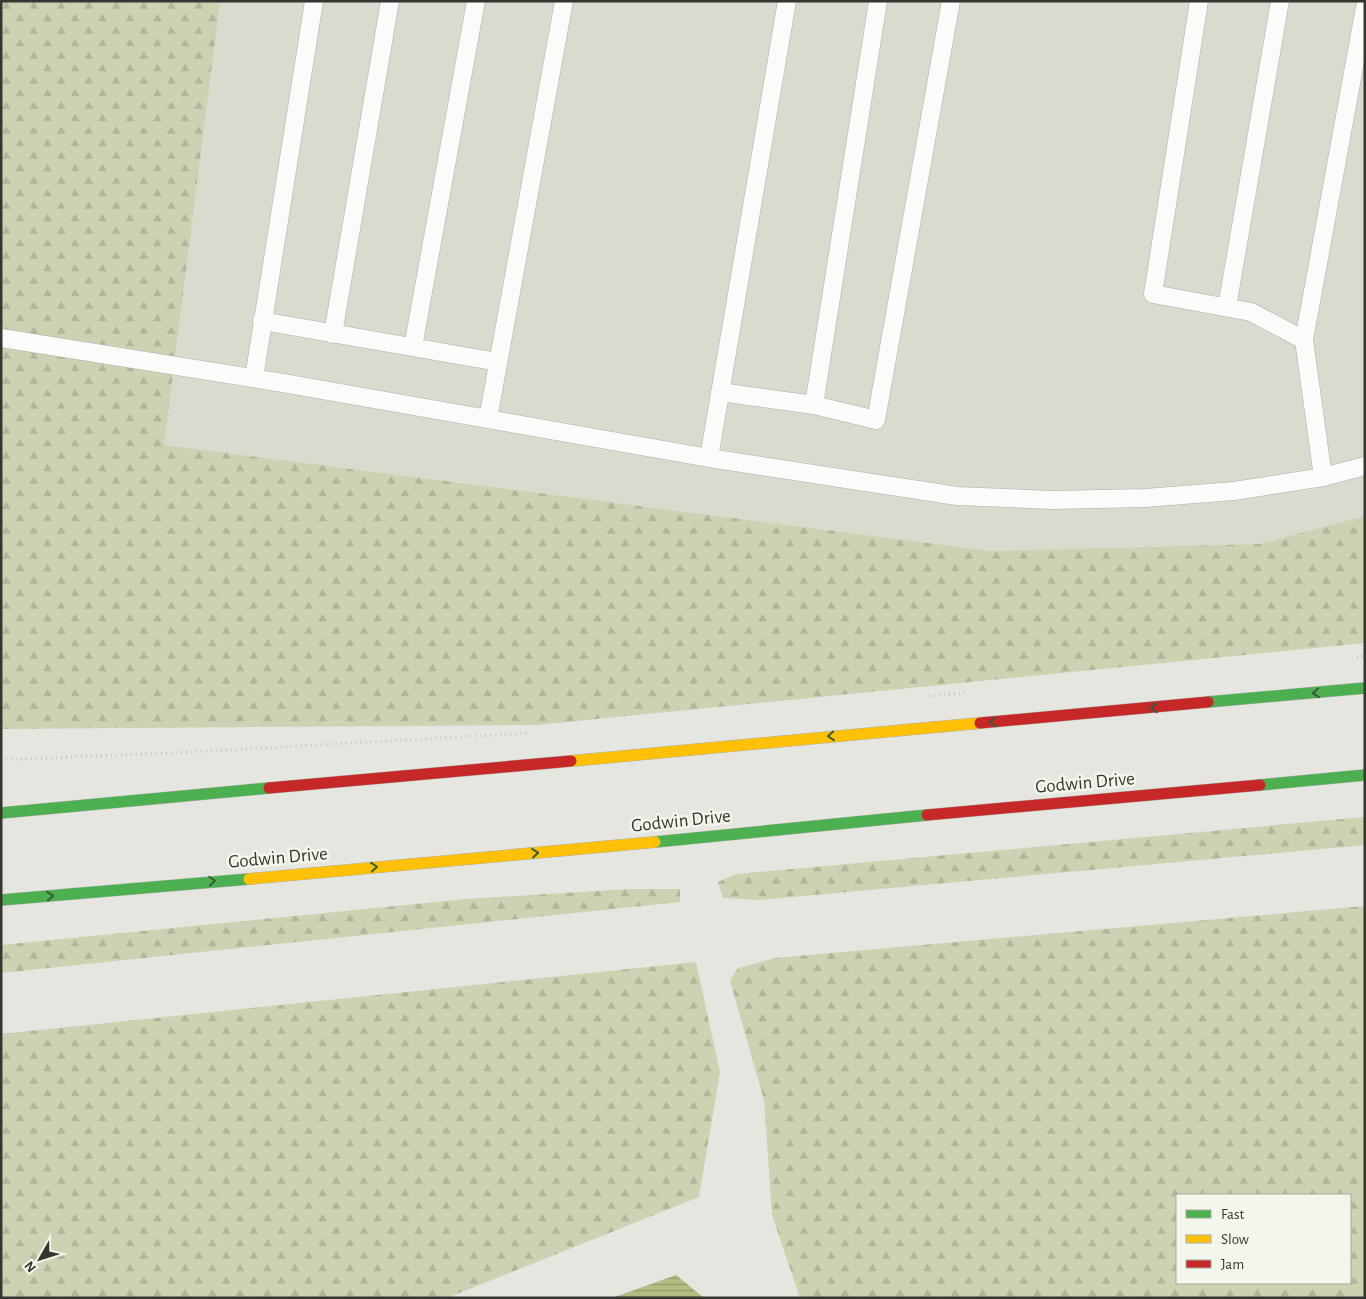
<svg xmlns="http://www.w3.org/2000/svg" width="1366" height="1299" font-family="'Alegreya Sans',sans-serif">
	<style>
		.built { fill: #d8dbce }
		.forest { fill: url(#forest-firs); fill-rule: evenodd }
		.water { fill: url(#water-rules) }
		.lines { fill: none; stroke-linecap: round; stroke-linejoin: round }
		.lane-casing { stroke: #aeafab; stroke-width: 19 }
		.fast-casing { stroke: #aeafab; stroke-width: 12 }
		.slow-casing { stroke: #aeafab; stroke-width: 12 }
		.jam-casing { stroke: #aeafab; stroke-width: 12 }
		.path { stroke: #c4c5c2; stroke-width: 3; stroke-dasharray: 1 4; stroke-linecap: butt }
		.lane { stroke: #fbfbfa; stroke-width: 18 }
		.fast { stroke: #4caf50; stroke-width: 11 }
		.slow { stroke: #ffc107; stroke-width: 11 }
		.jam { stroke: #c62828; stroke-width: 11 }
		.oneway { stroke: #3c5a3a }
		.labels { text-anchor: middle; dominant-baseline: central; stroke-width: 5; stroke-linejoin: round; paint-order: stroke }
		.street-label { font-size: 19px; fill: #353631; stroke: #f3f6ea }
	</style>
	<defs>
		<pattern id="forest-firs" width="22" height="20" patternUnits="userSpaceOnUse" patternTransform="scale(1.25)"><rect width="22" height="20" fill="#ccd3b2"/><path d="M5 1l3.5 6h-7zM16 11l3.5 6h-7z" fill="#b0b69a"/></pattern>
		<pattern id="water-rules" width="6" height="5" patternUnits="userSpaceOnUse" patternTransform="scale(1.25)"><rect width="6" height="5" fill="#b2bd82"/><path d="M0 2.5h6" fill="none" stroke="#929a6b"/></pattern>
	</defs>
	<rect width="100%" height="100%" fill="#e5e6e0"/>
	<!-- built -->
	<path class="built" d="M 1,1 L 1365,1 L 1365,516 L 1259,544 L 991,551 L 164,445 Z"/>
	<!-- forest -->
	<path class="forest" d="M 1,1 L 220,1 L 164,445 L 991,551 L 1259,544 L 1365,516 L 1365,643 L 536,725 L 1,729 Z
		M 1365,817 L 1365,845 L 760,900 L 723,898 L 718,882 L 736,874 Z
		M 628,889 L 680,889 L 680,902 L 1,973 L 1,945 L 466,899 Z
		M 1365,906 L 1365,1298 L 800,1298 L 772,1215 L 764,1100 L 730,981 L 738,968 L 775,958 ZM 1350,1195 L 1350,1283 L 1177,1283 L 1177,1195 Z
		M 696,962 L 720,1072 L 699,1197 L 447,1298 L 1,1298 L 1,1034 Z"/>
	<!-- water -->
	<path class="water" d="M 676,1275 L 704,1298 L 612,1298 Z"/>
	<g class="lines">
		<defs>
			<path id="lane" d="M 1199,1 L 1153,294 L 1251,312 L 1304,340 L 1323,477
				M 1227,307 L 1280,1
				M 262,321 L 498,362
				M 333,334 L 390,1
				M 1,338 L 283,383 L 709,458 L 957,496 L 1052,500 L 1145,498 L 1234,491 L 1323,477 L 1365,466
				M 1304,340 L 1365,7
				M 413,347 L 476,1
				M 254,378 L 314,1
				M 720,392 L 814,405 L 878,1
				M 814,405 L 876,420 L 951,1
				M 488,419 L 564,1
				M 709,458 L 787,1"/>
			<path id="fast" d="M 1208,702 L 1365,688
				M 1260,785 L 1365,775
				M 1,813 L 269,788
				M 655,842 L 927,815
				M 1,900 L 249,879"/>
			<path id="slow" d="M 571,761 L 980,723
				M 249,879 L 655,842"/>
			<path id="jam" d="M 980,723 L 1208,702
				M 269,788 L 571,761
				M 927,815 L 1260,785"/>
		</defs>
		<!-- lane casing -->
		<use href="#lane" class="lane-casing"/>
		<!-- fast casing -->
		<use href="#fast" class="fast-casing"/>
		<!-- slow casing -->
		<use href="#slow" class="slow-casing"/>
		<!-- jam casing -->
		<use href="#jam" class="jam-casing"/>
		<!-- path -->
		<path class="path" d="M 1357,657 L 1365,656
			M 929,696 L 965,693
			M 1,760 L 190,752 L 530,733"/>
		<!-- lane -->
		<use href="#lane" class="lane"/>
		<!-- fast -->
		<use href="#fast" class="fast"/>
		<!-- slow -->
		<use href="#slow" class="slow"/>
		<!-- jam -->
		<use href="#jam" class="jam"/>
	</g>
	<!-- one-way arrows -->
	<defs><path id="oneway-chevron" d="M-2-3.5L2.5 0L-2 3.5" fill="none" stroke-width="1.6" stroke-linecap="round" stroke-linejoin="round" transform="scale(1.25)"/></defs>
	<g class="oneway">
		<use href="#oneway-chevron" transform="translate(1316 693) rotate(174)"/>
		<use href="#oneway-chevron" transform="translate(1154 708) rotate(175)"/>
		<use href="#oneway-chevron" transform="translate(993 722) rotate(175)"/>
		<use href="#oneway-chevron" transform="translate(831 736) rotate(175)"/>
		<use href="#oneway-chevron" transform="translate(535 853) rotate(-6)"/>
		<use href="#oneway-chevron" transform="translate(374 867) rotate(-5)"/>
		<use href="#oneway-chevron" transform="translate(212 881) rotate(-5)"/>
		<use href="#oneway-chevron" transform="translate(50 896) rotate(-5)"/>
	</g>
	<g class="labels">
		<!-- street labels -->
		<g class="street-label">
			<text transform="translate(1085 783) rotate(-5)">Godwin Drive</text>
			<text transform="translate(681 821) rotate(-6)">Godwin Drive</text>
			<text transform="translate(278 858) rotate(-5)">Godwin Drive</text>
		</g>
	</g>
	<!-- border -->
	<rect width="1366" height="1299" fill="none" stroke="#353631" stroke-width="5"/>
	<!-- legend -->
	<rect x="1176" y="1194" width="175" height="90" fill="#f3f6ea" stroke="#a7a9a0"/>
	<rect x="1186" y="1210" width="25" height="8" fill="#4caf50" stroke="#a7a9a0"/>
	<text x="1221" y="1219" font-size="15" fill="#353631">Fast</text>
	<rect x="1186" y="1235" width="25" height="8" fill="#ffc107" stroke="#a7a9a0"/>
	<text x="1221" y="1244" font-size="15" fill="#353631">Slow</text>
	<rect x="1186" y="1260" width="25" height="8" fill="#c62828" stroke="#a7a9a0"/>
	<text x="1221" y="1269" font-size="15" fill="#353631">Jam</text>
	<!-- north arrow -->
	<g transform="translate(40 1259) rotate(231)" stroke="#f3f6ea" stroke-width="4" paint-order="stroke">
	<path d="M0-4L9 19L0 12L-9 19Z" fill="#353631"/>
	<text y="-8" font-size="14" font-weight="bold" text-anchor="middle" fill="#353631">N</text>
	</g>
</svg>
